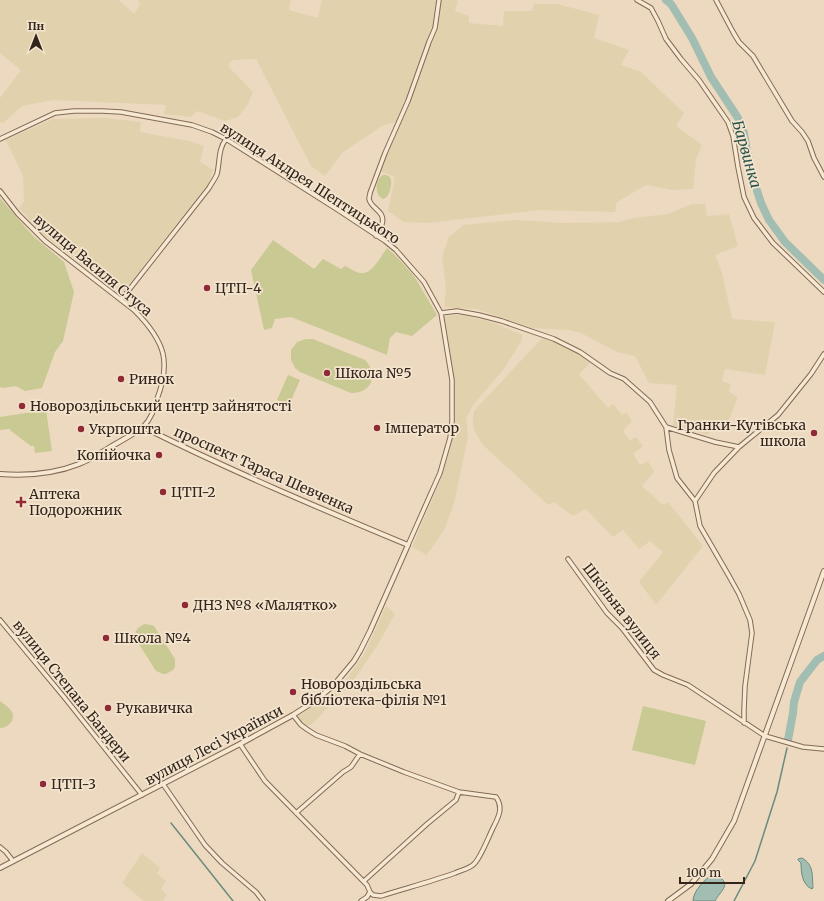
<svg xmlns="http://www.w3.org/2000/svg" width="824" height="901" font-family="Merriweather,serif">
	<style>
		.farmland { fill: #e1d2ad }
		.green { fill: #c9c994 }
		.water { fill: #a2beb2; stroke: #6a8b7f }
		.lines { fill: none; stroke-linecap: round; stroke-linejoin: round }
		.stream { stroke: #6a8b7f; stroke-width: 1.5 }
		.river { stroke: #a2beb2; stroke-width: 8 }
		.minor-casing { stroke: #836a58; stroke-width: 5.5 }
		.tertiary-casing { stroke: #836a58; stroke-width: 6 }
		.minor { stroke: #f7e8d1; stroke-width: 3.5 }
		.tertiary { stroke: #f7e8d1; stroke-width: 4 }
		.poi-dot { fill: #902a37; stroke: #f3e4ce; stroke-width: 1.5 }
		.labels { text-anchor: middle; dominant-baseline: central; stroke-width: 3.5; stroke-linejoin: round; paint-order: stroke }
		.street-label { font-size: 14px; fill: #33251c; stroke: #f3e4ce }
		.poi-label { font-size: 14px; fill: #33251c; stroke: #f3e4ce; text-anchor: start }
		.water-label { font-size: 15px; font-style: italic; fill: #2c534c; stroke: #f3e4ce }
	</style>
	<rect width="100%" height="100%" fill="#ecd9bf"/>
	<!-- farmland -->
	<path class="farmland" d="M 0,0 L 119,0 L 134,14 L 140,5 L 138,0 L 291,0 L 289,10 L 318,18 L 322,0 L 454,0 L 458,1 L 455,11 L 469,16 L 469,23 L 503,26 L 504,11 L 532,11 L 534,4 L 557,4 L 599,15 L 594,38 L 629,50 L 621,65 L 641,72 L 684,113 L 676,126 L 702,145 L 696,159 L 693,189 L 673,190 L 646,185 L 617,202 L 615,212 L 539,210 L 428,223 L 404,222 L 388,211 L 395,177 L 380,171 L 399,121 L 382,126 L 343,152 L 325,176 L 311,166 L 256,59 L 232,60 L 228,66 L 253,92 L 248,104 L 238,117 L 225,121 L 197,111 L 191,117 L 164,114 L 166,105 L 53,100 L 22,106 L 3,123 L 0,122 L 0,98 L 21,70 L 0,53 Z
		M 104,118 L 141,122 L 140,132 L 189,141 L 204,146 L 200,162 L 213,170 L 208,184 L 122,293 L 46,237 L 19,208 L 24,202 L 23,176 L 6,140 L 53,119 Z
		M 692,204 L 705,204 L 707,216 L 729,214 L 738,246 L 715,255 L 722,272 L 732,319 L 775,322 L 765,375 L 725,369 L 722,381 L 731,384 L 729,392 L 738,397 L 726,427 L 714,421 L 708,435 L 673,425 L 677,385 L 649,383 L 635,356 L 617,352 L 581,333 L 568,330 L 532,328 L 477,309 L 444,307 L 446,289 L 442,256 L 449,237 L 463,225 L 516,220 L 564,223 L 620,222 L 633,218 L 668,214 Z
		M 454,315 L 465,315 L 494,323 L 523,335 L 521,342 L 503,370 L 473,405 L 466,419 L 468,436 L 454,504 L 444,530 L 427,555 L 412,547 L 442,476 L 450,450 L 454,421 L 454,387 L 444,317 Z
		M 542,338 L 553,341 L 574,351 L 591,362 L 579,374 L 608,408 L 613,404 L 622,415 L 626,412 L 632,421 L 623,431 L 630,441 L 636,437 L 643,446 L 633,454 L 640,465 L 648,461 L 654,472 L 642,486 L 663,505 L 668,502 L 703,546 L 656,605 L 639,582 L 663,552 L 650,541 L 639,549 L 623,530 L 613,537 L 586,509 L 573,516 L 554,502 L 548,505 L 483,445 L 475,432 L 473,425 L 473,417 L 474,411 Z
		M 386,606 L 395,614 L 380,641 L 354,680 L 311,725 L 305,725 L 297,717 L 339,690 L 365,653 Z
		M 142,853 L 160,868 L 157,873 L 166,881 L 161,889 L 167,895 L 163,901 L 144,901 L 122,883 Z"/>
	<!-- green -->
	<path class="green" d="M 383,175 L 386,175 L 390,177 C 393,184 390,191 387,197 L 383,199 C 374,195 375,180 383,175 Z
		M 0,198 L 33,236 L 64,262 L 74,292 L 63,341 L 55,352 L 42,388 L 25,391 L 16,386 L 3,388 L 0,387 Z
		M 273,240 L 314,269 L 323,259 L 341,269 L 345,266 C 349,268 355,272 360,273 C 371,276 381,256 387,248 L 397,257 L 414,276 L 437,315 L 412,336 L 396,332 L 390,338 L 387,355 L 291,317 L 275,319 L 272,328 L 264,330 L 251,270 Z
		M 306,339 L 313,339 L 365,360 C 379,375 372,393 351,393 L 300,372 L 295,368 L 291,360 L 291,350 L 297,342 Z
		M 288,375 L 300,380 L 289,405 L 277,400 Z
		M 46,410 L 52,451 L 35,453 L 34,446 L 31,446 L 11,431 L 10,429 L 0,430 L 0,417 Z
		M 144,624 L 151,625 L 154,626 L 175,659 L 175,667 L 173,670 L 166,674 L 163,674 L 156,671 L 135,638 L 136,631 L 138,628 Z
		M 0,701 C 4,704 10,708 12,712 C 16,721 7,728 0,728 Z
		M 643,706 L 706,721 L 695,765 L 632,750 Z"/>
	<!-- water -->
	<path class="water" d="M 802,858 C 814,865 812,875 813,888 L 812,889 C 802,885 801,872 801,863 L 798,860 L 798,859 Z
		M 713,874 C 717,875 719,876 722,879 C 730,886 718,894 715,901 L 693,901 C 693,891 705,879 713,874 Z"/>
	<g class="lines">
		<!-- stream -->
		<path class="stream" d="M 171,823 L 233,901
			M 734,901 L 755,861 L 777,792 L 787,748"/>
		<!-- river -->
		<path class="river" d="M 666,0 L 671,4 L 692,38 L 711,77 L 738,118 L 744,133 L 747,152 L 753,178 L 761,203 L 769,220 L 785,242 L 824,280
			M 788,740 L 793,713 L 794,702 L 800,682 L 817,660 L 824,656"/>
		<defs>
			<path id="minor" d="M 637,0 L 651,8 L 658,21 L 666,39 L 681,59 L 699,80 L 728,122 L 733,136 L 738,167 L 744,197 L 754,218 L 773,243 L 824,292
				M 716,0 L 733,32 L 739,42 L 753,56 L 792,121 L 802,132 L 808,141 L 814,158 L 824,177
				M 0,139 L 55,113 L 74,111 L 102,111 L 121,112 L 192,125 L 212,132 L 226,139 L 338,210 L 385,241 L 396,250 L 424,282 L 441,313 L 452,380 L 452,422 L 450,438 L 440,473 L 408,545
				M 0,191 L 18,214 L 45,241 L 134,310 C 146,322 159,337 163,354 C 166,368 162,386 157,399 C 154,410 151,419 143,427
				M 376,236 C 378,232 381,228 382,224 C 386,211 371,209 369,199 C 369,197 370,195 370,193 L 385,153 L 408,101 L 429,42 L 435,28 L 439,0
				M 121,300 L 209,188 C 211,184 215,179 217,174 C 220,162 218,149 226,139
				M 441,313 L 457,311 L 479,315 L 502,321 L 554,339 L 580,352 L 610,373 L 624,379 L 650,402 L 666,427 L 669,450 L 677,478 L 695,501 L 700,526 L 729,576 L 739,594 L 750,620 L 752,633 L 745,686 L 744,710 L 744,723
				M 666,427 L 715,442 L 739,447
				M 695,501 L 714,473 L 739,447 L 778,415 L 811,374 L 824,354
				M 568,559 L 607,613 L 622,628 L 654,670 L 663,675 L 688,685 L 765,736 L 803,747 L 824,749
				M 0,620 L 64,697 L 142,795
				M 293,715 L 301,725 L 308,730 L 316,735 L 345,746 L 360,754 L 404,772 L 459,792 L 496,797 C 504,808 498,818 493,828 C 488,838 481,857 474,864 C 469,869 461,870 455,873 C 430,882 406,888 381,896 L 373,895 L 370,892
				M 240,744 L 265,781 L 367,885 L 370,892 L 367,897 L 361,901
				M 163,784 L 205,845 L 222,863 L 256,892 L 263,901
				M 296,813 L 343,772 L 351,767 L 360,754
				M 0,847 L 6,852 L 13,861
				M 364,881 L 427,824 L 456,800 L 459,792"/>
			<path id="tertiary" d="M 0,474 C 27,476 54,474 79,464 C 91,459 101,453 112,446 C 123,440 133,434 143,427 C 229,470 319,508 408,545 L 370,631 L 360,651 L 354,661 L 334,685 L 315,701 L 293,715 L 240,744 L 0,868
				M 668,901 L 691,884 L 712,859 L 734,821 L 824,571"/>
		</defs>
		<!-- minor casing -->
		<use href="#minor" class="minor-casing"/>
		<!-- tertiary casing -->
		<use href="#tertiary" class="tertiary-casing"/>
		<!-- minor -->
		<use href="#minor" class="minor"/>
		<!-- tertiary -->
		<use href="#tertiary" class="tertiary"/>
	</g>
	<!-- markers -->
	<g class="poi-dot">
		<circle cx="207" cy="288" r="4"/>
		<circle cx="327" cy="373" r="4"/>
		<circle cx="121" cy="379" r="4"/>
		<circle cx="22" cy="406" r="4"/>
		<circle cx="377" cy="428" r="4"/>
		<circle cx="81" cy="429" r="4"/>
		<circle cx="814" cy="433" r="4"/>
		<circle cx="159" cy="455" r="4"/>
		<circle cx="163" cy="492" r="4"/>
		<path d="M19 496h4v4h4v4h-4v4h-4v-4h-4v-4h4z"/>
		<circle cx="185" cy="605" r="4"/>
		<circle cx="106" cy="638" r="4"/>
		<circle cx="293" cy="692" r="4"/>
		<circle cx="108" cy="708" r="4"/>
		<circle cx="43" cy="784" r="4"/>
	</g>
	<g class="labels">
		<!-- street labels -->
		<g class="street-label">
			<text transform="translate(310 183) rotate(33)">вулиця Андрея Шептицького</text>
			<text transform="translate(93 265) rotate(40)">вулиця Василя Стуса</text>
			<text transform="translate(264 470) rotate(24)">проспект Тараса Шевченка</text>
			<text transform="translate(622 611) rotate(52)">Шкільна вулиця</text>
			<text transform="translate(72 691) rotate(51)">вулиця Степана Бандери</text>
			<text transform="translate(214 745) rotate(-28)">вулиця Лесі Українки</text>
		</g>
		<!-- poi labels -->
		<g class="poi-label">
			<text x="215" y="288">ЦТП-4</text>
			<text x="335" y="373">Школа №5</text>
			<text x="129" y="379">Ринок</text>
			<text x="30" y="406">Новороздільський центр зайнятості</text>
			<text x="806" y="425" text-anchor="end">Гранки-Кутівська<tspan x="806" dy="16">школа</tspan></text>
			<text x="385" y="428">Імператор</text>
			<text x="89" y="429">Укрпошта</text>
			<text x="151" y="455" text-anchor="end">Копійочка</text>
			<text x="171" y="492">ЦТП-2</text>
			<text x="29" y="494">Аптека<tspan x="29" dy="16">Подорожник</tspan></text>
			<text x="193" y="605">ДНЗ №8 «Малятко»</text>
			<text x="114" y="638">Школа №4</text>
			<text x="301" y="684">Новороздільська<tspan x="301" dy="16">бібліотека-філія №1</tspan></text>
			<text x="116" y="708">Рукавичка</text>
			<text x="51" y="784">ЦТП-3</text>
		</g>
		<!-- water labels -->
		<g class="water-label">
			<text transform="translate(747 154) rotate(74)">Барвинка</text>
		</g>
	</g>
	<!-- north arrow -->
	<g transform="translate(36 36)" stroke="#f3e4ce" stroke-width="3" paint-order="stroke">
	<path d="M0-3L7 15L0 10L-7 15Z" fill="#33251c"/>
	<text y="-6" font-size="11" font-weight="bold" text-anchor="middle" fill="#33251c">Пн</text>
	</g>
	<!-- scale -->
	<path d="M680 877v6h64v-6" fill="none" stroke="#33251c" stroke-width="2"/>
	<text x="686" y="877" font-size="12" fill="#33251c" stroke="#f3e4ce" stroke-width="3" paint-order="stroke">100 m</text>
</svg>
